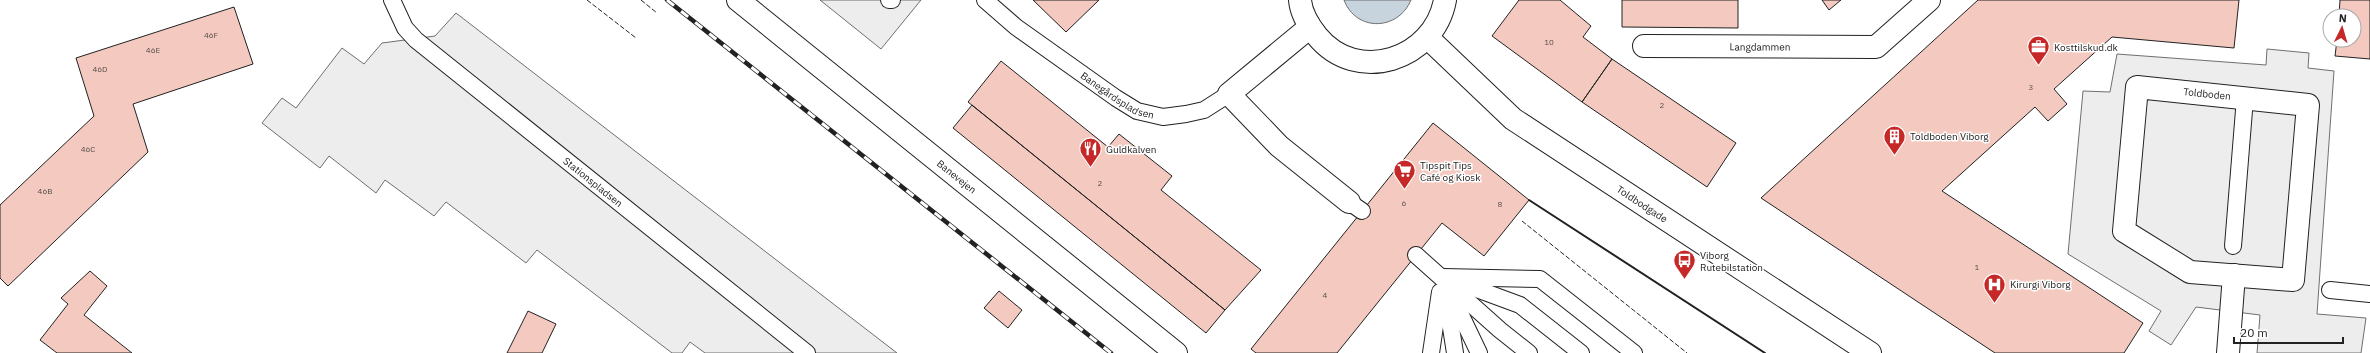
<svg xmlns="http://www.w3.org/2000/svg" width="2370" height="353" font-family="'IBM Plex Sans',sans-serif">
	<style>
		.parking { fill: #ededed; stroke: #6f6f6f }
		.water { fill: #c7d3dd; stroke: #6f6f6f }
		.building { fill: #f3c9c0; stroke: #222 }
		.lines { fill: none; stroke-linecap: round; stroke-linejoin: round }
		.lane-casing { stroke: #222; stroke-width: 18 }
		.street-casing { stroke: #222; stroke-width: 24 }
		.secondary-casing { stroke: #222; stroke-width: 24 }
		.lane { stroke: #fff; stroke-width: 16 }
		.street { stroke: #fff; stroke-width: 22 }
		.secondary { stroke: #fff; stroke-width: 22 }
		.rail-casing { stroke: #222; stroke-width: 4.5 }
		.rail { stroke: #fff; stroke-width: 3; stroke-dasharray: 9; stroke-linecap: butt }
		.fence { stroke: #222; stroke-width: 1; stroke-dasharray: 5 2; stroke-linecap: butt }
		.wall { stroke: #222; stroke-width: 2 }
		.labels { text-anchor: middle; dominant-baseline: central; stroke-width: 3; stroke-linejoin: round; paint-order: stroke }
		.number-label { font-size: 8px; fill: #564c4a }
		.street-label { font-size: 10px; fill: #222; stroke: #fff }
		.poi-label { font-size: 10px; fill: #222; stroke: #fff; text-anchor: start }
	</style>
	<rect width="100%" height="100%" fill="#fff"/>
	<!-- parking -->
	<path class="parking" d="M 820,0 L 921,0 L 881,49 Z
		M 456,13 L 897,353 L 705,353 L 690,342 L 682,353 L 672,353 L 537,250 L 526,263 L 446,202 L 434,216 L 385,180 L 376,193 L 329,156 L 320,168 L 262,123 L 282,98 L 296,108 L 342,48 L 364,64 L 382,43 L 435,36 Z
		M 2267,49 L 2309,53 L 2308,68 L 2334,71 L 2317,314 L 2366,318 L 2361,353 L 2257,353 L 2260,315 L 2196,307 L 2171,345 L 2149,331 L 2161,311 L 2068,254 L 2083,91 L 2110,92 L 2117,54 L 2266,65 Z"/>
	<!-- water -->
	<path class="water" d="M 1344,0 L 1411,0 C 1398,31 1356,32 1344,0 Z"/>
	<!-- building -->
	<path class="building" d="M 1033,0 L 1099,0 L 1066,32 Z
		M 1519,0 L 1560,0 L 1591,26 L 1583,37 L 1612,59 L 1582,102 L 1492,36 Z
		M 1622,0 L 1738,0 L 1738,28 L 1622,27 Z
		M 1822,0 L 1841,0 L 1829,10 Z
		M 1978,0 L 2239,0 L 2234,48 L 2112,37 L 2054,89 L 2067,104 L 2048,121 L 2035,107 L 1942,191 L 2143,323 L 2124,353 L 1995,353 L 1761,198 Z
		M 2340,0 L 2370,0 L 2370,59 L 2335,56 L 2337,40 L 2354,40 L 2354,16 L 2339,16 Z
		M 234,7 L 253,64 L 133,104 L 148,152 L 8,286 L 0,278 L 0,205 L 94,116 L 76,58 Z
		M 1612,59 L 1736,143 L 1707,187 L 1582,102 Z
		M 1001,61 L 1108,147 L 1119,134 L 1172,176 L 1161,190 L 1261,270 L 1225,310 L 968,102 Z
		M 972,105 L 1225,310 L 1206,333 L 953,128 Z
		M 1433,123 L 1529,200 L 1484,256 L 1442,223 L 1337,353 L 1256,353 L 1251,349 Z
		M 90,271 L 107,286 L 84,315 L 132,353 L 57,353 L 40,340 L 68,304 L 61,298 Z
		M 999,291 L 1022,310 L 1008,328 L 984,308 Z
		M 528,311 L 556,324 L 542,353 L 507,353 Z"/>
	<g class="lines">
		<defs>
			<g id="lane">
				<path id="s1" d="M 392,0 L 405,28 L 416,40 L 807,353"/>
				<path d="M 889,0 L 892,0"/>
				<path id="s2" d="M 985,0 L 1016,27 L 1116,98 L 1137,111 L 1163,117 L 1186,114 L 1204,110 L 1229,94"/>
				<path d="M 1349,202 L 1362,211"/>
				<path d="M 2233,246 L 2245,98"/>
				<path d="M 1416,255 L 1500,330 L 1529,353"/>
				<path d="M 1443,277 L 1540,279 L 1634,353"/>
				<path d="M 1455,281 L 1520,305 L 1581,353"/>
				<path d="M 1446,284 L 1479,353"/>
				<path d="M 2330,290 L 2370,294"/>
				<path d="M 1446,296 L 1455,353"/>
				<path d="M 1431,353 L 1440,292"/>
			</g>
			<g id="street">
				<path d="M 1310,27 L 1229,94 L 1279,146 L 1349,202"/>
				<path id="s3" d="M 1644,46 L 1876,47 L 1929,0"/>
				<path d="M 2137,87 L 2308,105 L 2293,280 L 2190,272 L 2124,231 Z"/>
				<path d="M 2228,353 L 2234,275"/>
			</g>
			<g id="secondary">
				<path id="s4" d="M 738,0 L 1176,353"/>
				<path d="M 1300,0 C 1301,13 1309,26 1317,36 C 1357,85 1434,60 1445,0"/>
				<path id="s5" d="M 1428,38 L 1513,119 L 1870,353"/>
			</g>
		</defs>
		<!-- lane casing -->
		<use href="#lane" class="lane-casing"/>
		<!-- street casing -->
		<use href="#street" class="street-casing"/>
		<!-- secondary casing -->
		<use href="#secondary" class="secondary-casing"/>
		<!-- lane -->
		<use href="#lane" class="lane"/>
		<!-- street -->
		<use href="#street" class="street"/>
		<!-- secondary -->
		<use href="#secondary" class="secondary"/>
		<defs>
			<path id="rail" d="M 667,0 L 1111,353"/>
		</defs>
		<!-- rail casing -->
		<use href="#rail" class="rail-casing"/>
		<!-- rail -->
		<use href="#rail" class="rail"/>
		<!-- fence -->
		<path class="fence" d="M 587,0 L 636,38
			M 641,0 L 657,13
			M 1522,221 L 1687,353"/>
		<!-- wall -->
		<path class="wall" d="M 1529,200 L 1765,353"/>
	</g>
	<!-- icons -->
	<defs>
		<symbol id="office-pin" viewBox="-11 -11 22 30"><path d="M0 17L-7.5 6A9.5 9.5 0 1 1 7.5 6Z" fill="#c62828" stroke="#fff"/><path d="M-6-3h4V-5.5h4V-3h4V5H-6ZM-1-4.5V-3h2v-1.5ZM-6 0V1H6V0Z" fill="#fff"/></symbol>
		<symbol id="building-pin" viewBox="-11 -11 22 30"><path d="M0 17L-7.5 6A9.5 9.5 0 1 1 7.5 6Z" fill="#c62828" stroke="#fff"/><path d="M-4-6H4V6H1V3H-1V6H-4ZM-2.5-4.3h1.7v1.8h-1.7ZM.8-4.3h1.7v1.8H.8ZM-2.5-1h1.7V.8h-1.7ZM.8-1h1.7V.8H.8Z" fill="#fff"/></symbol>
		<symbol id="restaurant-pin" viewBox="-11 -11 22 30"><path d="M0 17L-7.5 6A9.5 9.5 0 1 1 7.5 6Z" fill="#c62828" stroke="#fff"/><path d="M-5-6h1v4h1v-4h1v4h1v-4h1v5L-1.5 .5V6h-2V.5L-5-1ZM5-6V6H3V1.5H1.5Q1.5-4 5-6Z" fill="#fff"/></symbol>
		<symbol id="supermarket-pin" viewBox="-11 -11 22 30"><path d="M0 17L-7.5 6A9.5 9.5 0 1 1 7.5 6Z" fill="#c62828" stroke="#fff"/><path d="M-6-5.5h2.5l.6 2H6L4.5 2H-2.5L-4.4-4H-6ZM-1.5 3.2a1.3 1.3 0 1 0 .1 0ZM3 3.2a1.3 1.3 0 1 0 .1 0Z" fill="#fff"/></symbol>
		<symbol id="bus-pin" viewBox="-11 -11 22 30"><path d="M0 17L-7.5 6A9.5 9.5 0 1 1 7.5 6Z" fill="#c62828" stroke="#fff"/><path d="M-5-6H5V4H4V6H2V4H-2V6H-4V4H-5ZM-3.5-4V0h7V-4ZM-3.5 1.2v1.5H-2V1.2ZM2 1.2v1.5H3.5V1.2Z" fill="#fff"/></symbol>
		<symbol id="hospital-pin" viewBox="-11 -11 22 30"><path d="M0 17L-7.5 6A9.5 9.5 0 1 1 7.5 6Z" fill="#c62828" stroke="#fff"/><path d="M-5-5h3v3.5h4V-5h3V5h-3V1.5h-4V5h-3Z" fill="#fff"/></symbol>
	</defs>
	<g fill-rule="evenodd">
		<use href="#office-pin" x="2026" y="34" width="25" height="34"/>
		<use href="#building-pin" x="1882" y="124" width="25" height="34"/>
		<use href="#restaurant-pin" x="1078" y="136" width="25" height="34"/>
		<use href="#supermarket-pin" x="1392" y="158" width="25" height="34"/>
		<use href="#bus-pin" x="1672" y="248" width="25" height="34"/>
		<use href="#hospital-pin" x="1982" y="272" width="25" height="34"/>
	</g>
	<g class="labels">
		<!-- number labels -->
		<g class="number-label">
			<text x="211" y="35">46F</text>
			<text x="1549" y="42">10</text>
			<text x="153" y="50">46E</text>
			<text x="100" y="69">46D</text>
			<text x="2031" y="87">3</text>
			<text x="1662" y="105">2</text>
			<text x="88" y="149">46C</text>
			<text x="1100" y="183">2</text>
			<text x="45" y="191">46B</text>
			<text x="1404" y="203">6</text>
			<text x="1500" y="204">8</text>
			<text x="1977" y="267">1</text>
			<text x="1325" y="295">4</text>
		</g>
		<!-- street labels -->
		<g class="street-label">
			<text stroke="none"><textPath href="#s3" startOffset="116">Langdammen</textPath></text>
			<text stroke="none"><textPath href="#s2" startOffset="164">Banegårdspladsen</textPath></text>
			<text transform="translate(2207 94) rotate(6)">Toldboden</text>
			<text stroke="none"><textPath href="#s4" startOffset="281">Banevejen</textPath></text>
			<text stroke="none"><textPath href="#s1" startOffset="274">Stationspladsen</textPath></text>
			<text stroke="none"><textPath href="#s5" startOffset="272">Toldbodgade</textPath></text>
		</g>
		<!-- poi labels -->
		<g class="poi-label">
			<text x="2054" y="47">Kosttilskud.dk</text>
			<text x="1910" y="136">Toldboden Viborg</text>
			<text x="1106" y="149">Guldkalven</text>
			<text x="1420" y="165">Tipspit Tips<tspan x="1420" dy="12">Café og Kiosk</tspan></text>
			<text x="1700" y="255">Viborg<tspan x="1700" dy="12">Rutebilstation</tspan></text>
			<text x="2010" y="284">Kirurgi Viborg</text>
		</g>
	</g>
	<!-- north arrow -->
	<g transform="translate(2342 28) rotate(5)"><circle r="19" fill="#ffffff" stroke="#a7a7a7"/>
	<path d="M0-3L7 15L0 10L-7 15Z" fill="#c62828"/>
	<text y="-6" font-size="11" font-weight="bold" text-anchor="middle" fill="#222222">N</text>
	</g>
	<!-- scale -->
	<path d="M2234 337v6h109v-6" fill="none" stroke="#222222" stroke-width="2"/>
	<text x="2240" y="337" font-size="12" fill="#222222" stroke="#ffffff" stroke-width="3" paint-order="stroke">20 m</text>
</svg>
